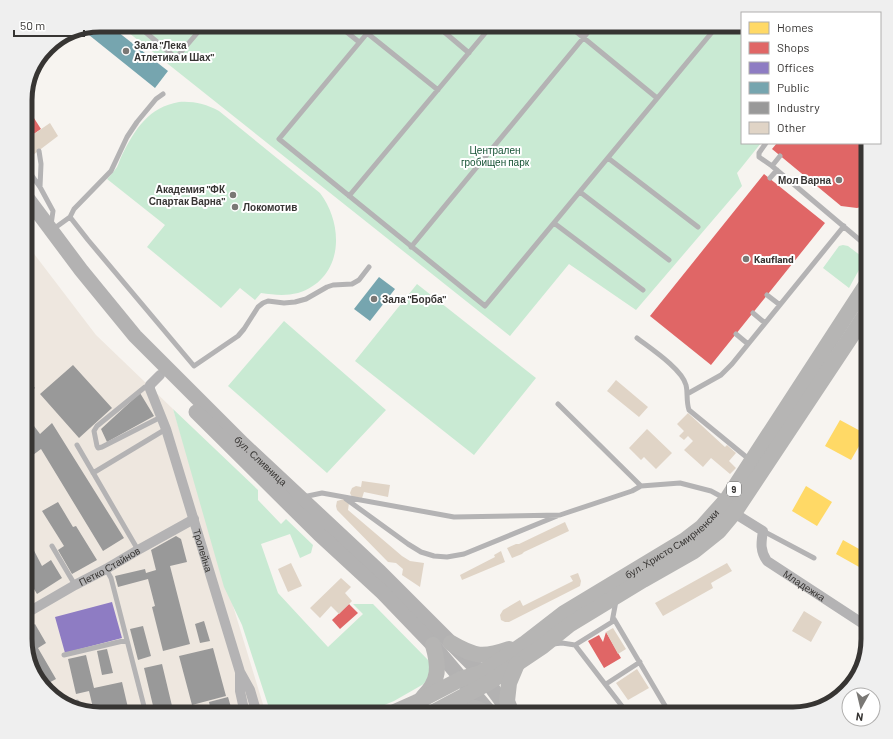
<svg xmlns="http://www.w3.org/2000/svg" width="893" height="739" font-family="Barlow,sans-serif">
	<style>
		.built { fill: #eee7df }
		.green { fill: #c9ead3 }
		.homes { fill: #ffd966 }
		.shops { fill: #e06666 }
		.offices { fill: #8e7cc3 }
		.public { fill: #76a5af }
		.industry { fill: #999 }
		.building { fill: #e0d4c6 }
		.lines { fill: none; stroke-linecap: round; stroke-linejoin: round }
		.lane { stroke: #b4b3b4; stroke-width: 5 }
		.street { stroke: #b4b3b4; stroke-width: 10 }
		.secondary { stroke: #b3b2b2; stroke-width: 15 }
		.primary { stroke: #b6b5b4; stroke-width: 16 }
		.poi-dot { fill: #7a7875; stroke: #fff; stroke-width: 1.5 }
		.labels { text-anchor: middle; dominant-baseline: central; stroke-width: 4; stroke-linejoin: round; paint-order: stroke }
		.shield { fill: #fff; stroke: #737270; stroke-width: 1 }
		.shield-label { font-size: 9px; font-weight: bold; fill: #373533 }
		.poi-label { font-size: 10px; font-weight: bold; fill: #373533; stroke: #fff; text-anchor: start }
		.park-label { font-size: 10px; fill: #165335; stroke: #fff }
		.street-label { font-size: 10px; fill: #373533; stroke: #fff }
		.rim { fill: none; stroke: #373533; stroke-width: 5 }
	</style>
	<rect width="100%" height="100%" fill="#f7f4f0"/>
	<!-- built -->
	<path class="built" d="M 25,242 L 96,335 L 173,409 L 266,714 L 99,714 L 50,695 L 33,672 L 25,644 Z"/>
	<!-- green -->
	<path class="green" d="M 119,25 L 742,25 L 742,143 L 761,143 L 737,173 L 742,186 L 636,310 L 569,264 L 510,336 Z
		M 179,102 C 193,101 206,104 219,111 L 320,193 C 345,226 343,279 298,293 C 286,296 274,295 261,293 L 255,300 L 240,288 L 221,308 L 147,247 L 165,225 L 107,179 C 111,175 114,171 117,167 C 119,163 120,159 122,155 C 135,129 149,107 179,102 Z
		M 843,245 L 848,246 L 865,259 L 849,288 L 823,268 L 839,246 Z
		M 417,284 L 536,378 L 474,455 L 355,361 Z
		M 284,321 L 386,410 L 327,473 L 228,386 Z
		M 173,409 L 258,490 L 258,500 L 281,524 L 286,519 L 313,545 L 311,553 L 300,558 L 290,534 L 261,544 L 278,593 L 328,647 L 363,614 L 353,604 L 373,604 L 431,663 L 429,679 L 422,685 L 394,701 L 363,714 L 271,714 L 242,625 L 224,587 Z"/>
	<!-- homes -->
	<path class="homes" d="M 840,420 L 866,434 L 851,460 L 825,446 Z
		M 806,486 L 832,502 L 817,526 L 792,511 Z
		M 843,540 L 868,554 L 868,572 L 836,554 Z"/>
	<!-- shops -->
	<path class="shops" d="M 32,115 L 41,129 L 28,138 L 25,134 L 25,120 Z
		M 777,143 L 868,143 L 868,205 L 857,208 L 841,206 L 772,149 Z
		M 764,174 L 825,223 L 711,365 L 650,316 Z
		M 349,604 L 358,613 L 340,629 L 332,620 Z
		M 606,632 L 621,658 L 604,668 L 588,641 L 599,635 L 603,642 Z"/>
	<!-- offices -->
	<path class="offices" d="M 27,87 L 32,92 L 25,97 L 25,94 Z
		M 112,602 L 122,638 L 65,653 L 55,617 Z"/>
	<!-- public -->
	<path class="public" d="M 100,25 L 109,25 L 168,71 L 155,88 L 84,31 Z
		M 379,277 L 395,289 L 370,321 L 354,309 Z"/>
	<!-- industry -->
	<path class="industry" d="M 73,365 L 112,408 L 79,438 L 40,394 Z
		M 25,376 L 35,388 L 25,396 Z
		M 140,393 L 154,416 L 107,442 L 101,429 Z
		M 25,414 L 40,434 L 52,423 L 124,538 L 103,551 L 41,449 L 25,461 Z
		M 25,462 L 33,472 L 25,478 Z
		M 58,502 L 73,527 L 76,526 L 97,560 L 72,574 L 58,550 L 64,546 L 42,511 Z
		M 176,536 L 181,539 L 187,562 L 170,566 L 190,644 L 163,651 L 152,607 L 155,606 L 148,579 L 118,587 L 115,576 L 145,569 L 146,573 L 156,570 L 151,550 Z
		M 28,539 L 42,566 L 51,560 L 62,578 L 37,594 L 28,579 L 25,587 L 25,541 Z
		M 204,621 L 210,641 L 200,643 L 195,624 Z
		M 35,624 L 46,643 L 38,648 L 56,679 L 43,686 L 33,672 L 25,644 L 25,630 Z
		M 143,626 L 151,656 L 138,660 L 130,629 Z
		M 213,648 L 226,696 L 192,705 L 179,656 Z
		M 107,649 L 113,673 L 102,675 L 97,651 Z
		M 86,655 L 94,688 L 122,682 L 129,712 L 118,714 L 99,714 L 94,712 L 89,691 L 76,694 L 68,659 Z
		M 162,664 L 173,710 L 155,714 L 144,668 Z
		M 55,687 L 59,699 L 50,695 L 46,690 Z
		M 228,697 L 233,714 L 203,714 L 211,711 L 209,702 Z"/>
	<!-- building -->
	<path class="building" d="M 50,123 L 58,136 L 33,155 L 25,144 L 25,140 Z
		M 616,380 L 648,407 L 639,417 L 607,391 Z
		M 688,413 L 725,447 L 727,445 L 736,453 L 729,461 L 736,468 L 730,474 L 711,458 L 703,467 L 684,450 L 693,441 L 688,436 L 684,440 L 679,436 L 684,431 L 677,424 Z
		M 647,429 L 672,453 L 656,469 L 644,457 L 641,460 L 629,448 Z
		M 362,481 L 390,485 L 388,497 L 364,492 L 362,498 L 352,497 L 350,493 L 352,488 L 356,486 L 361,487 Z
		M 344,499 L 349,503 L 348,510 L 402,556 L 410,561 L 424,563 L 420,587 L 402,575 L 403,569 L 396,563 L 388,562 L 337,510 L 336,506 L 337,501 Z
		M 565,522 L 569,531 L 524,552 L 522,554 L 512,558 L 507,548 L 516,544 L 519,544 Z
		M 501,551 L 505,562 L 462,580 L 460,575 L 495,557 L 494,555 Z
		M 291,563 L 302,586 L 288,592 L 278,569 Z
		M 727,563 L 732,571 L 711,583 L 713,588 L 663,616 L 655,603 Z
		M 578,573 L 581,581 L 580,586 L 509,622 L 505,622 L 501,620 L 500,615 L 503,610 L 520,600 L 523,606 L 573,581 L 570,576 Z
		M 341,578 L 351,587 L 345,593 L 352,601 L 339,614 L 331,606 L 320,618 L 310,608 Z
		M 804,611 L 822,622 L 811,642 L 792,631 Z
		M 613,628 L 626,649 L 618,654 L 606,632 Z
		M 637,669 L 649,688 L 628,700 L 616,683 Z"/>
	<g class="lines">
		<!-- lane -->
		<path class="lane" d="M 137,25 L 176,58 L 204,25
			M 338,25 L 359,42
			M 374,25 L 279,139 L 485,306 L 718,25
			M 436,25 L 469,53
			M 568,25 L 657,98
			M 367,33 L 438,90
			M 766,143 L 759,153 L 759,157 L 772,166
			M 39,151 L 41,164 L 40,187
			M 780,156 L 772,166 L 868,247
			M 608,158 L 698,227
			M 25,166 L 40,187 L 53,211 L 51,225
			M 770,178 L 777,170
			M 580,192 L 669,260
			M 349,196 L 492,25
			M 70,217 L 74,209 L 111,171 L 127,137 L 137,122 L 156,99 L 163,94
			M 554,223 L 643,290
			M 52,230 L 70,217 L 88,240 L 194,366 L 238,336 L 244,329 L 258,307 L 263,303 L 268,301 L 284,303 L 295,302 L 306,299 L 327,287 L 333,285 L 352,284 L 359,280 L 369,267
			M 411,247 L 594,25
			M 767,295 L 780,305
			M 753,313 L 765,323
			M 736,334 L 748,344
			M 637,338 C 650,348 682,369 686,385 C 688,393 686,401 689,410 L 750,460
			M 150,386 L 145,387 L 97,426 L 94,431 L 97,446 L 98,448 L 102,447 L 161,417
			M 687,394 L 721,375 L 732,364 L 844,226
			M 558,404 L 641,486
			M 77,445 L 138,550
			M 93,473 L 166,429
			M 303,497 L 322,493 L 454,517 L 560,515 L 632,491 L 641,486 L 680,483 L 711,491 L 724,498
			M 346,499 L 408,544 L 421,552 L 434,556 L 447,557 L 464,554 L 557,516
			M 763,531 L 814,558
			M 52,546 L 75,585
			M 106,569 L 111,578 L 146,714
			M 614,619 L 667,709 L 667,714
			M 553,644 L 562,643 L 575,645 L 628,714
			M 575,645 L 612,622 L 616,601
			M 64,655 L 127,640
			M 606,684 L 640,662
			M 77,702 L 79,706"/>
		<!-- street -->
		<g class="street">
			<path id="s1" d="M 160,375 L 150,385 L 150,389 L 166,429 L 240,672 L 250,690 L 257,714"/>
			<path id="s2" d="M 734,513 L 763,531 C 761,543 760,551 767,561 L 868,627"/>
			<path id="s3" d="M 25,614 L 75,585 L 106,569 L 138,550 L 194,519"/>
			<path d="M 240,674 L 240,691 L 245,714"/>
		</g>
		<!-- secondary -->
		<g class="secondary">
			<path id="s4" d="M 25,195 L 81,270 L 135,336 L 243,444 L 380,572 L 481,673 L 511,714"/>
			<path d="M 196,412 L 319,534 L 383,593 L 433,645 L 491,714"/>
		</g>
		<!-- primary -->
		<g class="primary">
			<path d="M 451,643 C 475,657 483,658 509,649"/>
			<path d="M 423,697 C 440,681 439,666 433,645"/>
			<path d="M 449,708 C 464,705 475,706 488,714"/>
			<path id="s5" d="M 390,714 L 417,702 L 461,679 L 481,673 L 524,644 L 564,613 L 685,540 L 702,527 L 727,499 L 868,282"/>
			<path d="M 430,714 L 488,683 L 543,646 L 569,625 L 643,580 L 694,551 L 719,531 L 734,513 L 868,311"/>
			<path d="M 512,714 L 507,701 L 509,683 L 517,664"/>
		</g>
	</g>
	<!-- markers -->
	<g class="poi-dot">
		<circle cx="126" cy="51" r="4"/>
		<circle cx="839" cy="180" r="4"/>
		<circle cx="233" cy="195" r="4"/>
		<circle cx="235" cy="207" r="4"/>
		<circle cx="746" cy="259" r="4"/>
		<circle cx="374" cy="299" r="4"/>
	</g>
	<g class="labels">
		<!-- shield labels -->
		<rect class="shield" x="727" y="482" width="14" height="14" rx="3"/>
		<g class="shield-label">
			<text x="734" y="489">9</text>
		</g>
		<!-- poi labels -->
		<g class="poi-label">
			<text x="134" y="45">Зала "Лека<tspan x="134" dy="12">Атлетика и Шах"</tspan></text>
			<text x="831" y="180" text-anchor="end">Мол Варна</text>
			<text x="225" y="189" text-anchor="end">Академия "ФК<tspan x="225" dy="12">Спартак Варна"</tspan></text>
			<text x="243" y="207">Локомотив</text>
			<text x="754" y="259">Kaufland</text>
			<text x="382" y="299">Зала "Борба"</text>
		</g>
		<!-- park labels -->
		<g class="park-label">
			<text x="495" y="150">Централен<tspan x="495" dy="12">гробищен парк</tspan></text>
		</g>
		<!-- street labels -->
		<g class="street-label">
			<text stroke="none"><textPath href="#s4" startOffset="356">бул. Сливница</textPath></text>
			<text stroke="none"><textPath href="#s5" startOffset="331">бул. Христо Смирненски</textPath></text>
			<text stroke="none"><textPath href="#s1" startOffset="188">Тролейна</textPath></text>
			<text stroke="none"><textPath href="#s3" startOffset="97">Петко Стайнов</textPath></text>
			<text stroke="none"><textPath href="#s2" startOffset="110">Младежка</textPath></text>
		</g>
	</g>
	<!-- crop -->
	<path d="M0 0H893V739H0ZM100 32H793A68 68 0 0 1 861 100V639A68 68 0 0 1 793 707H100A68 68 0 0 1 32 639V100A68 68 0 0 1 100 32Z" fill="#efefef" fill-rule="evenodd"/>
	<path class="rim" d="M100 32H793A68 68 0 0 1 861 100V639A68 68 0 0 1 793 707H100A68 68 0 0 1 32 639V100A68 68 0 0 1 100 32Z"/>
	<!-- legend -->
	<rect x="741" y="12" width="140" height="132" fill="#ffffff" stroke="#afaead"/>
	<rect x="749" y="22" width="20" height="12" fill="#ffd966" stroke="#afaead"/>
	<text x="777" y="32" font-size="12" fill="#373533">Homes</text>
	<rect x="749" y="42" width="20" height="12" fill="#e06666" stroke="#afaead"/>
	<text x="777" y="52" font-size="12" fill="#373533">Shops</text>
	<rect x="749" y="62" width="20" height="12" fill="#8e7cc3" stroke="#afaead"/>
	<text x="777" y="72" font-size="12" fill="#373533">Offices</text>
	<rect x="749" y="82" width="20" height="12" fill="#76a5af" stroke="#afaead"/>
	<text x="777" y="92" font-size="12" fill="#373533">Public</text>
	<rect x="749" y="102" width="20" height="12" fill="#999999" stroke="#afaead"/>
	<text x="777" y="112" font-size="12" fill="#373533">Industry</text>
	<rect x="749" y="122" width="20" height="12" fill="#e0d4c6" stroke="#afaead"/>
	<text x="777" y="132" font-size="12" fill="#373533">Other</text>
	<!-- north arrow -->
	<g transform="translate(861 707) rotate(188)"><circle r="19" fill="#ffffff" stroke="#afaead"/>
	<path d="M0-3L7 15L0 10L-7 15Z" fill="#7a7875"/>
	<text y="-6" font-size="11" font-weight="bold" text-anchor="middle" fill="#373533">N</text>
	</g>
	<!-- scale -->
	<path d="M14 30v6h70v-6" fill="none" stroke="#373533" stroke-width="2"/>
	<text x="20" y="30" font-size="12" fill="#373533" stroke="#ffffff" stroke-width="3" paint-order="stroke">50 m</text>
</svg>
